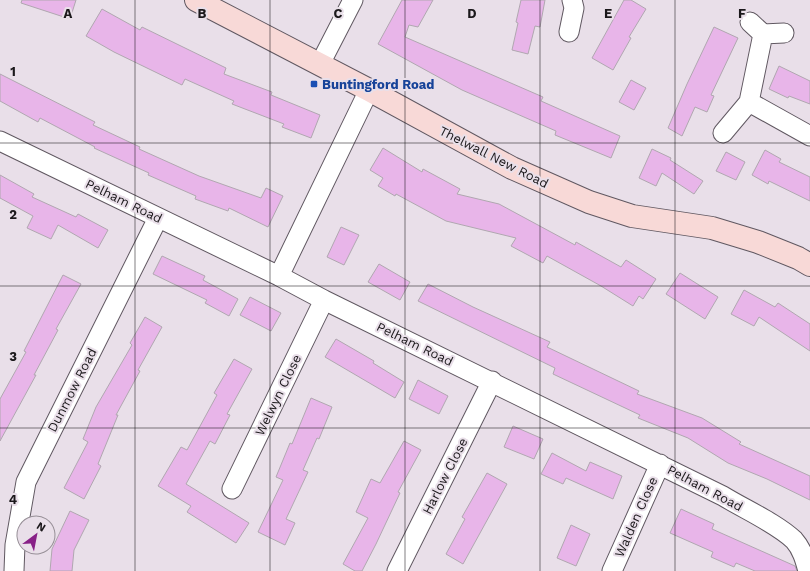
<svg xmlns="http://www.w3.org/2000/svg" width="810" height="571" font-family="'Work Sans',sans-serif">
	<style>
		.building { fill: #e8b5e9; stroke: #b0a7b0 }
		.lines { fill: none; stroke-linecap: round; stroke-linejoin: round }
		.street-casing { stroke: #605861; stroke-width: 21 }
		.secondary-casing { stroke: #605861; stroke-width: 24 }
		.street { stroke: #fff; stroke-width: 19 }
		.secondary { stroke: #f8d9d7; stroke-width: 22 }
		.grid { fill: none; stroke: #1b181b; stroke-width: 1; stroke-opacity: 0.55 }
		.transit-dot { fill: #1a4fb4; stroke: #e9dfe9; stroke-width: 1.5 }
		.labels { text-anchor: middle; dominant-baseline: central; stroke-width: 4; stroke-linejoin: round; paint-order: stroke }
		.transit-label { font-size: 13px; font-weight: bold; fill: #164399; stroke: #e9dfe9; text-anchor: start }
		.street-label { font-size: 13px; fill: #1b181b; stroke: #e9dfe9 }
		.grid-label { font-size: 13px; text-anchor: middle; font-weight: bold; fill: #1b181b; stroke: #e9dfe9; stroke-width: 4; stroke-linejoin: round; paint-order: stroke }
	</style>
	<rect width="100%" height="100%" fill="#e9dfe9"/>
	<!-- building -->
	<path class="building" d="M 22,0 L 76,0 L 70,19 L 21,3 Z
		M 402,0 L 433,0 L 418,27 L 409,25 L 405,37 L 543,97 L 541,101 L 620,136 L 611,158 L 555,135 L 556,131 L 462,90 L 378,44 Z
		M 521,0 L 545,0 L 540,27 L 535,26 L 528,54 L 512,50 L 518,23 L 516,22 Z
		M 624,0 L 631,0 L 646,9 L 629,37 L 631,38 L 613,70 L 592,58 Z
		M 102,9 L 140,30 L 142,27 L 226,68 L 224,74 L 272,92 L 271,95 L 320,115 L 311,138 L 282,127 L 284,124 L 232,104 L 234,101 L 185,79 L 182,85 L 114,52 L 86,36 Z
		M 714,27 L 738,38 L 711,95 L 714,96 L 707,112 L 695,107 L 682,136 L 668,128 L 687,84 Z
		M 779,66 L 810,81 L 810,104 L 789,96 L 788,98 L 769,89 Z
		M 0,74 L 95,122 L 93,125 L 140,147 L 139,149 L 199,176 L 261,198 L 266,188 L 283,196 L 268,227 L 229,208 L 228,211 L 195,199 L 196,196 L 148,175 L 149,173 L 94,148 L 95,147 L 40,118 L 38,122 L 0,101 Z
		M 631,80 L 646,88 L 634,110 L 619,102 Z
		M 383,148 L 422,172 L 423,169 L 460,189 L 457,194 L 499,204 L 575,245 L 576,242 L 621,267 L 626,260 L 656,279 L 643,299 L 639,296 L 633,306 L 601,286 L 547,256 L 543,263 L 511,246 L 516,238 L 446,221 L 396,194 L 395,196 L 378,186 L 383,178 L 370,170 Z
		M 652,149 L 671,158 L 670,160 L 703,181 L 694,194 L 662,173 L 656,186 L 639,178 Z
		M 765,150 L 781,159 L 779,162 L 810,177 L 810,201 L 769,181 L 768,184 L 752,175 Z
		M 726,152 L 745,162 L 736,180 L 716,171 Z
		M 0,175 L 34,194 L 32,197 L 76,217 L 78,214 L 108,230 L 98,248 L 58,225 L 51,239 L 27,228 L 33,216 L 0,198 Z
		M 341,227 L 359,235 L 344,265 L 327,257 Z
		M 162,256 L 205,276 L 203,280 L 238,299 L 229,316 L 205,303 L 207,300 L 153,274 Z
		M 379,264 L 410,282 L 400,300 L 368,282 Z
		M 680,273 L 718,297 L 705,319 L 666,294 Z
		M 63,275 L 81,284 L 56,329 L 58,330 L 34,375 L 36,375 L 0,441 L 0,399 L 26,352 L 24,351 Z
		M 428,284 L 473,307 L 550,342 L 547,347 L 639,391 L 637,394 L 702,418 L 741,442 L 739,444 L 810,476 L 810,500 L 767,479 L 728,463 L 688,438 L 638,418 L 640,415 L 553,374 L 555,368 L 418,301 Z
		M 744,290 L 775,307 L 778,303 L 810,324 L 810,351 L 759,317 L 754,326 L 731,314 Z
		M 250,297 L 281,313 L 271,331 L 240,315 Z
		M 145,317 L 162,327 L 138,370 L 140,371 L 116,415 L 118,415 L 98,464 L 101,466 L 84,499 L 64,488 L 88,442 L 83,439 L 96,407 L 132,345 L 130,343 Z
		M 336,339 L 374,361 L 373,363 L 404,382 L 395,398 L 325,357 Z
		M 234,359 L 252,369 L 227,414 L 230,415 L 215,444 L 210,441 L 186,484 L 249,523 L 236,543 L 187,512 L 191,506 L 158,486 L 181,447 L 187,450 L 217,395 L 214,393 Z
		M 418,380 L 448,396 L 439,414 L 409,399 Z
		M 311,398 L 332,407 L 319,439 L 317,438 L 303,470 L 308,472 L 286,519 L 295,523 L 285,545 L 258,532 L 283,480 L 276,477 L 290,443 L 292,444 Z
		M 513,426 L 543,439 L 534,459 L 504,447 Z
		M 404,441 L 421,450 L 398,492 L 400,493 L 376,544 L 362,571 L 355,571 L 343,564 L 368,518 L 356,512 L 371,479 L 380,483 Z
		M 552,453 L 586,471 L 590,462 L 622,476 L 613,499 L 566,478 L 563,484 L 541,474 Z
		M 487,473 L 507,484 L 463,564 L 446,554 L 465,519 L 462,517 Z
		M 681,509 L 714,524 L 712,529 L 795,566 L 797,571 L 755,571 L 736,563 L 734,567 L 711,557 L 713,552 L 670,533 Z
		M 70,511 L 89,520 L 74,550 L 72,571 L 50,571 L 52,549 Z
		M 571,525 L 590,534 L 576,566 L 557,558 Z"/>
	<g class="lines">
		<defs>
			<path id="street" d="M 750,22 L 763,34 L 749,102 L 810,136
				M 569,32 L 574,8 L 572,0
				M 763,34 L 784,33
				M 320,64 L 353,0
				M 723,133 L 749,102
				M 0,141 L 279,276 L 324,300 L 723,496 C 744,509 776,523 794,540 C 802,549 805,560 808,571
				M 279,276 L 369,90
				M 232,489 L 324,300
				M 14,571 L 15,545 L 26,482 L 158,218
				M 397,571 L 492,381
				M 612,571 L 660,464"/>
			<path id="secondary" d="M 196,0 L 369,90 L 512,168 L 589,202 L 632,216 L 712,228 L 758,242 L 798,258 L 810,265"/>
		</defs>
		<!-- street casing -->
		<use href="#street" class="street-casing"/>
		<!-- secondary casing -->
		<use href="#secondary" class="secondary-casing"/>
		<!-- street -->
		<use href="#street" class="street"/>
		<!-- secondary -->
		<use href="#secondary" class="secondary"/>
	</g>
	<!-- grid -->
	<path class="grid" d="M 135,0 L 135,571M 270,0 L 270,571M 405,0 L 405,571M 540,0 L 540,571M 675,0 L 675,571M 0,143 L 810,143M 0,286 L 810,286M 0,428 L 810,428"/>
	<!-- markers -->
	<rect class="transit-dot" x="310" y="80" width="8" height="8" rx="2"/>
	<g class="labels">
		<!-- transit labels -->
		<g class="transit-label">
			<text x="322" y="84">Buntingford Road</text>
		</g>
		<!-- street labels -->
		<g class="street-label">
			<text transform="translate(494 157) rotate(27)">Thelwall New Road</text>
			<text transform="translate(124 201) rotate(26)">Pelham Road</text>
			<text transform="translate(415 344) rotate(26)">Pelham Road</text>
			<text transform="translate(72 390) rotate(-63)">Dunmow Road</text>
			<text transform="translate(278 395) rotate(-64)">Welwyn Close</text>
			<text transform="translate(445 476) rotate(-63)">Harlow Close</text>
			<text transform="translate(705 488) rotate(28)">Pelham Road</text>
			<text transform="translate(636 517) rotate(-66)">Walden Close</text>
		</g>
	</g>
	<g class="grid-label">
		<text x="68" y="18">A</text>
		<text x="202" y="18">B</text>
		<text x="338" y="18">C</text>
		<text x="472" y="18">D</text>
		<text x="608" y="18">E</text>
		<text x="742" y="18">F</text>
		<text x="13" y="76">1</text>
		<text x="13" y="219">2</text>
		<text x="13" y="361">3</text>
		<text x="13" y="504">4</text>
	</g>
	<!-- north arrow -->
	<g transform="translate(36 535) rotate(32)"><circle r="19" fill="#e9dfe9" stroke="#978f97"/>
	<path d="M0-3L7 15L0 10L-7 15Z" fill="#882087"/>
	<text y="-6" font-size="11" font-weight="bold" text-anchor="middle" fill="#1b181b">N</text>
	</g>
</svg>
